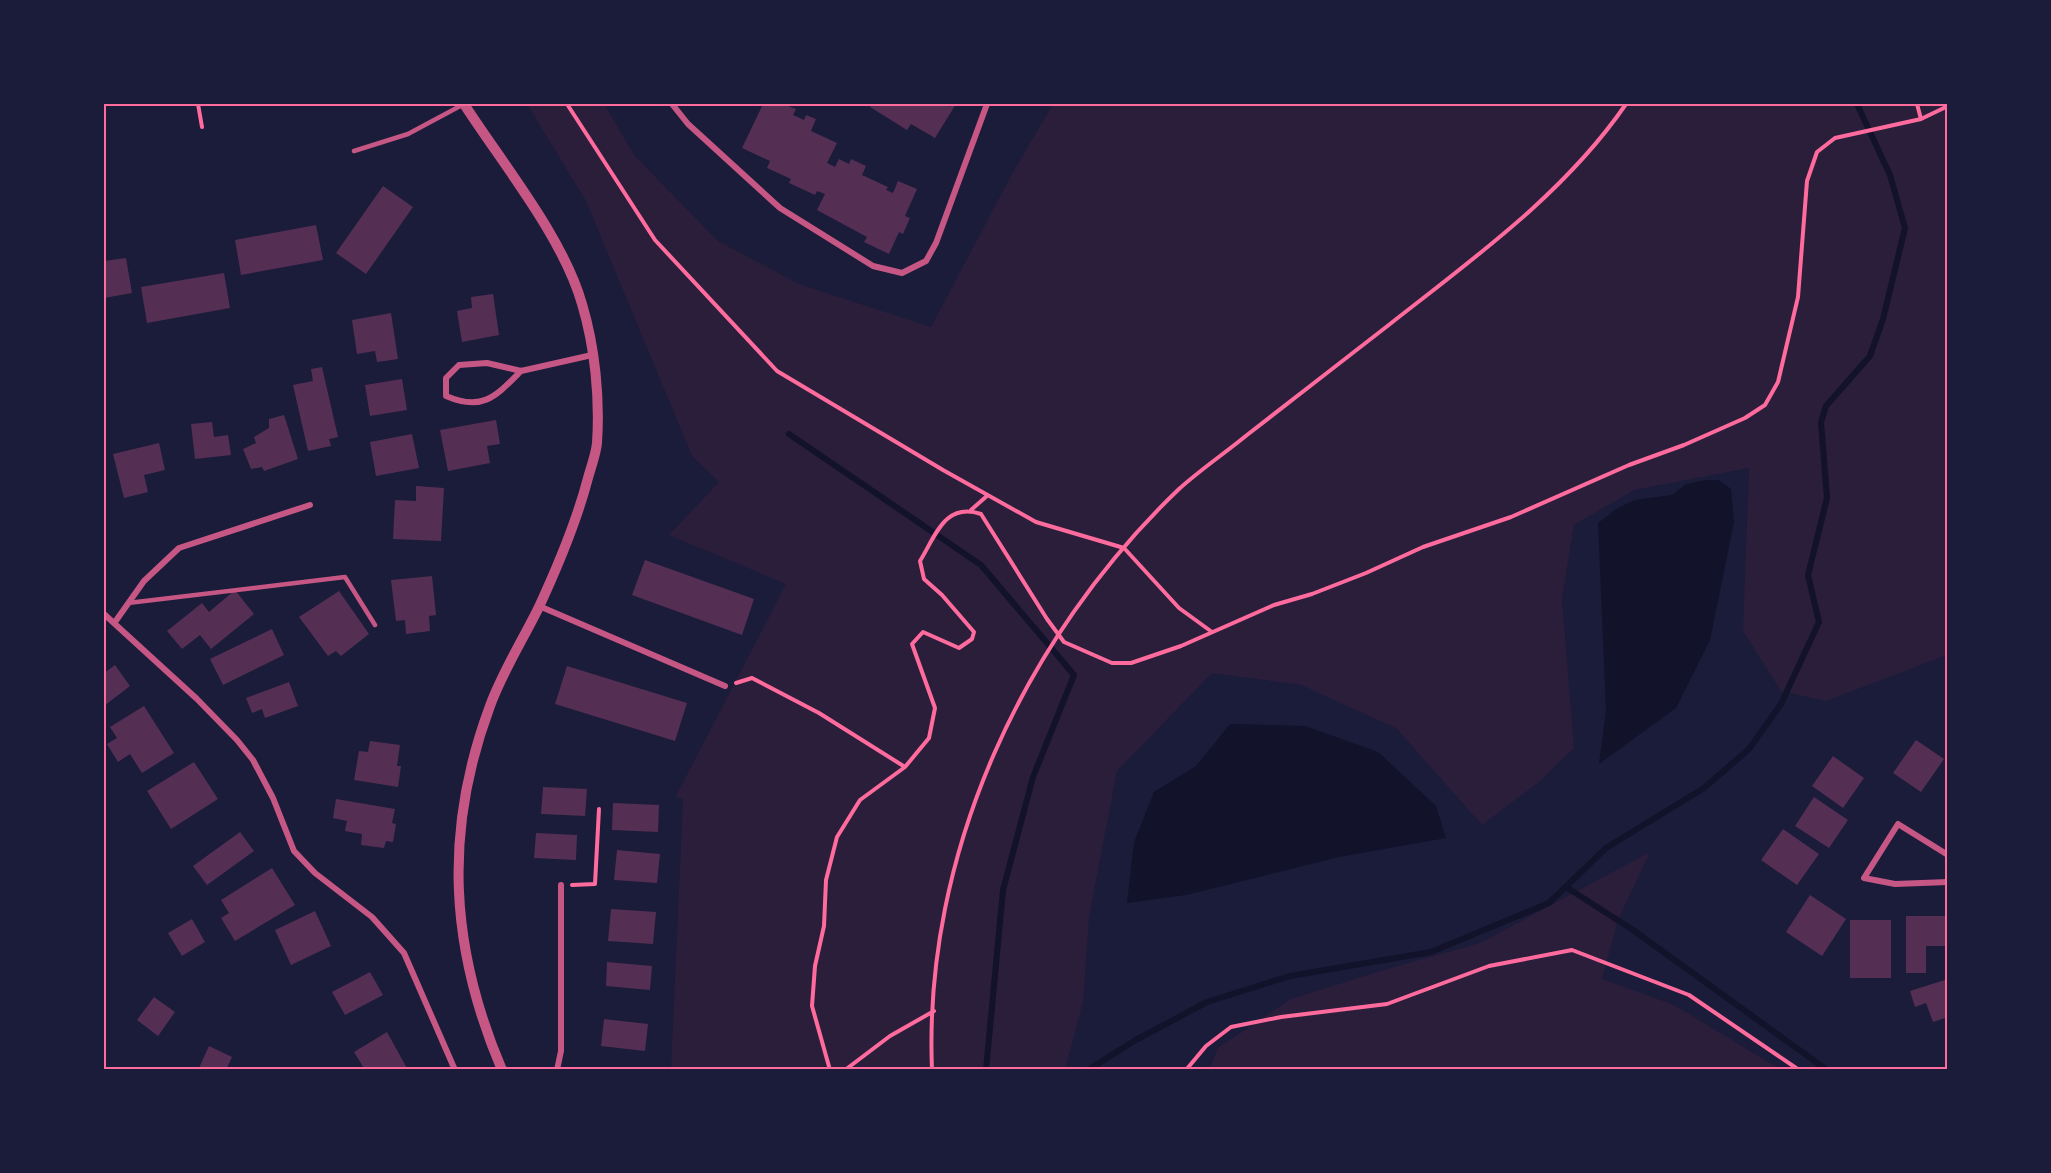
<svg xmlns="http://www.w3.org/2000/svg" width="2051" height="1173" font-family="Commissioner,sans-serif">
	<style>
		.green { fill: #2a1e3b }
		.water { fill: #12122b }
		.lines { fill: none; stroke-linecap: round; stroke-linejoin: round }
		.stream { stroke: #12122b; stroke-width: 6 }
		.building { fill: #542f53 }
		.path { stroke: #ff6b9d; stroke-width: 4 }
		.service { stroke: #c65784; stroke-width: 4.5 }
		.minor { stroke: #c65784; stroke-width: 6 }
		.tertiary { stroke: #c65784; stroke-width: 10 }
		.neatline { fill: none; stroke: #ff6b9d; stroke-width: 2 }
	</style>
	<rect width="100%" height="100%" fill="#1b1b3a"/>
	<!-- green -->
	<path class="green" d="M 527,104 L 604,104 L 635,156 L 718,241 L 799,284 L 931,327 L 1013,172 L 1053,104 L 1947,104 L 1947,655 L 1826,701 L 1781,691 L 1743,631 L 1749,468 L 1634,490 L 1574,525 L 1562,599 L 1574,748 L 1539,782 L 1482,825 L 1396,728 L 1301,685 L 1212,673 L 1117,771 L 1089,917 L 1083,1002 L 1065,1069 L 671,1069 L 683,800 L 676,796 L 786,584 L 669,535 L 719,482 L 692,456 L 586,201 Z
		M 1650,852 L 1618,920 L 1602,979 L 1674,1005 L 1780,1069 L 1209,1070 L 1218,1048 L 1291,999 L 1387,969 L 1480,943 Z"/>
	<!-- water -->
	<path class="water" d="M 1706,480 L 1719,480 L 1731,489 L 1734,522 L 1710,640 L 1676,708 L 1599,764 L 1606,710 L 1598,523 L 1618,508 L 1635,500 L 1672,495 L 1686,484 Z
		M 1230,724 L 1305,726 L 1378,752 L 1436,806 L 1446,838 L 1339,857 L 1186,895 L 1127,903 L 1134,842 L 1154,792 L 1196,766 Z"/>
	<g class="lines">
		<!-- stream -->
		<path class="stream" d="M 789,434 L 981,565 L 1074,675 L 1033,777 L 1003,890 L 986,1070
			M 1566,887 L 1633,930 L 1827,1070
			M 1088,1070 L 1134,1041 L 1207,1002 L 1290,976 L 1431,952 L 1549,903 L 1606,848 L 1704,788 L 1749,749 L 1781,704 L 1819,622 L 1808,575 L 1827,498 L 1821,422 L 1826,406 L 1870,356 L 1883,319 L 1905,228 L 1890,175 L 1857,104"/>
	</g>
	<!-- building -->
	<path class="building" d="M 763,104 L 783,104 L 796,109 L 793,115 L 804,120 L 806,115 L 816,119 L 811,131 L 837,143 L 827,163 L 835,167 L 839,159 L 849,164 L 851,159 L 866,166 L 862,175 L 888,187 L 886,190 L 893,193 L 898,181 L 917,189 L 905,216 L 910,218 L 903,234 L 899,232 L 889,254 L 864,242 L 867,237 L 817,210 L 825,194 L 817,191 L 815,195 L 789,183 L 791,179 L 767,168 L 770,161 L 742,148 Z
		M 873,104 L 956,104 L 935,138 L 911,124 L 907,130 L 870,107 Z
		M 383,186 L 413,207 L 366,274 L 336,253 Z
		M 316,225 L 323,260 L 241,275 L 235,240 Z
		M 126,258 L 132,293 L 104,298 L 104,261 Z
		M 224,273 L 230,308 L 147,323 L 141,287 Z
		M 493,294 L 499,335 L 462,342 L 457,311 L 472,308 L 471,297 Z
		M 391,313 L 398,359 L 377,362 L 375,351 L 357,354 L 352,320 Z
		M 322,367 L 338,437 L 329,439 L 331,446 L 308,451 L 293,385 L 313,381 L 311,369 Z
		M 402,379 L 407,410 L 370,416 L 365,385 Z
		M 284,415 L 298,459 L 264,471 L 262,467 L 251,469 L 243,449 L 256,443 L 254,437 L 269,428 L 269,419 Z
		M 496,420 L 500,444 L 487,446 L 490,463 L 448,471 L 440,430 Z
		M 212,422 L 214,437 L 228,435 L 231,455 L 195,459 L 191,424 Z
		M 412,434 L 419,468 L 376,476 L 370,442 Z
		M 159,443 L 165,470 L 144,475 L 148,492 L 124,498 L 113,454 Z
		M 416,486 L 444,488 L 441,541 L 393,539 L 395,500 L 416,501 Z
		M 645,560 L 754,599 L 742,635 L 632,595 Z
		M 432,576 L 436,615 L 429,616 L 430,631 L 406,634 L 405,620 L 396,621 L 391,580 Z
		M 235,590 L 254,614 L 211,649 L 200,635 L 182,649 L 167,631 L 202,603 L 209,612 Z
		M 339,591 L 369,634 L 341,656 L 336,651 L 328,656 L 299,617 Z
		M 272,629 L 284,655 L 223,685 L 210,659 Z
		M 115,665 L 130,686 L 104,706 L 104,673 Z
		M 567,666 L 687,703 L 675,741 L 555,704 Z
		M 289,682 L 298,706 L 265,718 L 262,709 L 252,713 L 246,698 Z
		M 144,706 L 174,753 L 142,773 L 130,754 L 118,762 L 107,744 L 117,738 L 110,727 Z
		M 1916,740 L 1944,759 L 1921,792 L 1893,773 Z
		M 370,741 L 400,745 L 397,766 L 401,766 L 398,787 L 354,780 L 359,751 L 368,752 Z
		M 1833,756 L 1864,778 L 1843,808 L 1812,786 Z
		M 194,762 L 218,799 L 171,829 L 147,791 Z
		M 543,787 L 587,789 L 585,816 L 541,814 Z
		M 1814,797 L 1848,820 L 1829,848 L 1795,826 Z
		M 336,799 L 395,809 L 392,823 L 396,824 L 393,842 L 386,841 L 384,848 L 361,845 L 362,834 L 345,831 L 347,821 L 333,818 Z
		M 613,803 L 659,805 L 658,832 L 612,830 Z
		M 1783,829 L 1819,854 L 1797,885 L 1761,860 Z
		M 240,832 L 254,851 L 207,885 L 193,866 Z
		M 536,833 L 577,835 L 576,860 L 534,858 Z
		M 617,850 L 660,854 L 657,883 L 614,880 Z
		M 272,868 L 295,905 L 235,941 L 221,918 L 229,913 L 221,900 Z
		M 1810,895 L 1846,919 L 1822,956 L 1786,932 Z
		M 611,909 L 656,912 L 653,944 L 608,941 Z
		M 315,911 L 331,946 L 291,965 L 275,930 Z
		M 1906,916 L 1948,916 L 1948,946 L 1926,946 L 1926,973 L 1906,973 Z
		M 192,919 L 205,942 L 182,956 L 168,933 Z
		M 1850,920 L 1891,920 L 1891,978 L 1850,978 Z
		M 607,962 L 652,966 L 650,990 L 606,986 Z
		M 370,972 L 383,995 L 345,1015 L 332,992 Z
		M 1948,979 L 1948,1017 L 1933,1022 L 1926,1003 L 1915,1007 L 1910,991 Z
		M 154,997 L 175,1012 L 158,1036 L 137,1020 Z
		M 604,1019 L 648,1024 L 645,1051 L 601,1046 Z
		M 387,1032 L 408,1070 L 365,1070 L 354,1052 Z
		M 209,1046 L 232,1057 L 226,1070 L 198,1070 Z"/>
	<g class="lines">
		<!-- path -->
		<path class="path" d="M 198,104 L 202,127
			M 567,104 L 655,240 L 777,371 L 943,470 L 1036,522 L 1124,548 L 1179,608 L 1212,632
			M 1917,104 L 1921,119
			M 971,510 L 988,495
			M 736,683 L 752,678 L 819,713 L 905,767
			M 572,885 L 595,884 L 599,809
			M 830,1070 L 812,1006 L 815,966 L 824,926 L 826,880 L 837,837 L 860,800 L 905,767 L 929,738 L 935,708 L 912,644 L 923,632 L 959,648 L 972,639 L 974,632 L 942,595 L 924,579 L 920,561 C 936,535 945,502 981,514 L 1047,619 L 1064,642 L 1112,663 L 1131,663 L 1181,646 L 1274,605 L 1312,594 L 1366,573 L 1423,547 L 1511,517 L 1629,465 L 1684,445 L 1745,418 L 1765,405 L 1778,382 L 1798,297 L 1807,181 L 1817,152 L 1835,138 L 1921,119 L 1948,106
			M 845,1070 L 890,1036 L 934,1011
			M 932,1070 C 923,854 1024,637 1179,489 C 1200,470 1225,453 1247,435 C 1295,398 1342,361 1390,324 C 1474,258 1565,193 1626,104
			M 1186,1070 L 1206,1046 L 1231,1027 L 1281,1017 L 1387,1004 L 1489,966 L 1572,950 L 1689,995 L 1799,1070"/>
		<!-- service -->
		<path class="service" d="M 354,151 L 408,134 L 464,104
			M 128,603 L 345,577 L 375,625"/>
		<!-- minor -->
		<path class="minor" d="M 672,104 L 688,124 L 780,208 L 873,266 L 902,273 L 926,261 L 936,243 L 987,104
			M 521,371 C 496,396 483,412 446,396 L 446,378 L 459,365 L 487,363 L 521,371 L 592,355
			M 539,606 L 725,686
			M 104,614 L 197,699 L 237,740 L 253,760 L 273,798 L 294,851 L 315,873 L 372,917 L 404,953 L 455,1070
			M 115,622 L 144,581 L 179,548 L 310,505
			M 1948,855 L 1898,824 L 1864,878 L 1895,884 L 1948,882
			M 557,1070 L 561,1051 L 561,885"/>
		<!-- tertiary -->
		<path class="tertiary" d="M 464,104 C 502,163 563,237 582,304 C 595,347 600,398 597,443 C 596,454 591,467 588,478 C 576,524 558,566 538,609 C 522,641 502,673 490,706 C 443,832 450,948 502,1070"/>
	</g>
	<!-- border -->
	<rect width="2051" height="1173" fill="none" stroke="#1b1b3a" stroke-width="210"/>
	<rect x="105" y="105" width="1841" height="963" class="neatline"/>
</svg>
